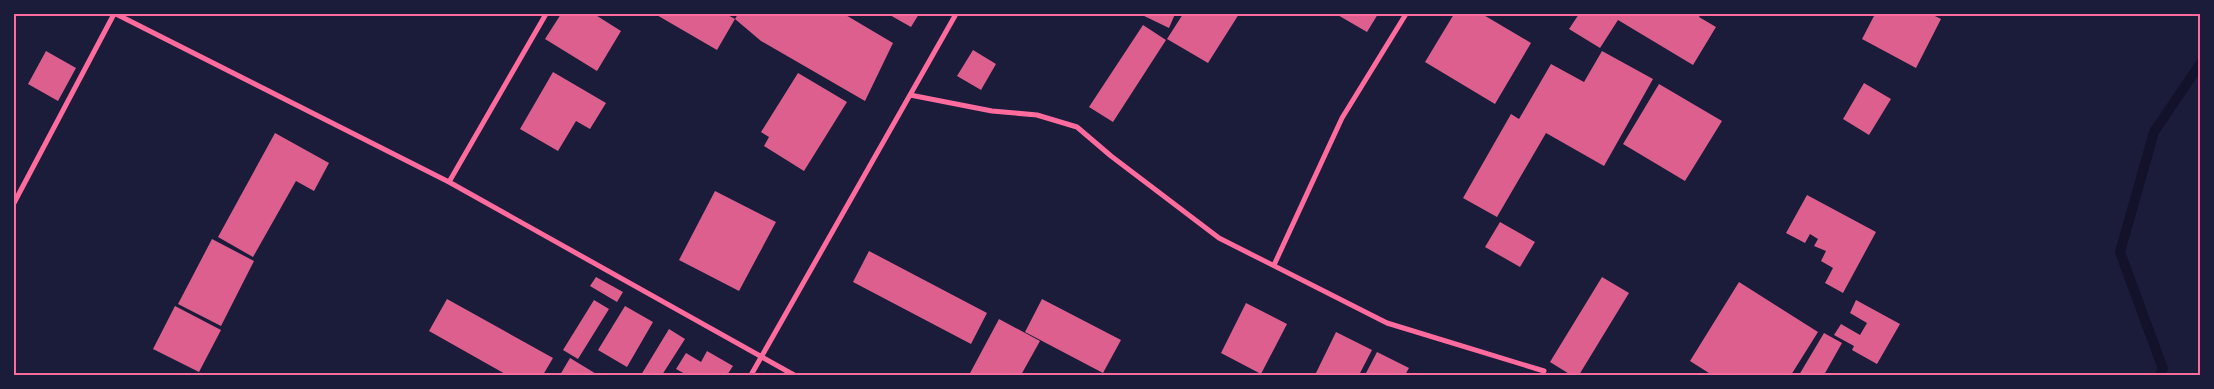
<svg xmlns="http://www.w3.org/2000/svg" width="2214" height="389" font-family="'DM Sans',sans-serif">
	<style>
		.lines { fill: none; stroke-linecap: round; stroke-linejoin: round }
		.stream { stroke: #12122b; stroke-width: 10 }
		.building { fill: #dd5f8e }
		.minor { stroke: #ff6b9d; stroke-width: 5 }
		.neatline { fill: none; stroke: #ff6b9d; stroke-width: 2 }
	</style>
	<rect width="100%" height="100%" fill="#1b1b3a"/>
	<g class="lines">
		<!-- stream -->
		<path class="stream" d="M 2160,375 L 2163,369 L 2120,252 L 2154,132 L 2200,64"/>
	</g>
	<!-- building -->
	<path class="building" d="M 561,14 L 594,14 L 621,31 L 597,71 L 545,39 Z
		M 655,14 L 726,14 L 735,19 L 717,50 Z
		M 738,14 L 844,14 L 893,43 L 865,101 L 761,41 L 735,19 Z
		M 888,14 L 919,14 L 911,27 Z
		M 1140,14 L 1175,14 L 1169,28 Z
		M 1183,14 L 1239,14 L 1208,63 L 1167,39 Z
		M 1336,14 L 1378,14 L 1367,32 Z
		M 1454,14 L 1482,14 L 1531,43 L 1495,104 L 1425,62 Z
		M 1579,14 L 1701,14 L 1699,17 L 1716,27 L 1693,65 L 1618,20 L 1600,48 L 1569,29 Z
		M 1875,14 L 1931,14 L 1941,19 L 1916,68 L 1862,39 Z
		M 1143,25 L 1166,40 L 1113,122 L 1089,107 Z
		M 973,50 L 996,64 L 981,90 L 957,76 Z
		M 46,51 L 76,68 L 58,101 L 28,84 Z
		M 1602,51 L 1653,79 L 1604,166 L 1546,133 L 1497,217 L 1463,198 L 1511,114 L 1519,119 L 1551,64 L 1584,82 Z
		M 553,72 L 606,103 L 590,129 L 576,121 L 558,151 L 520,129 Z
		M 798,73 L 847,102 L 804,171 L 764,146 L 769,137 L 761,132 Z
		M 1864,83 L 1891,99 L 1869,135 L 1843,119 Z
		M 1659,84 L 1722,121 L 1685,181 L 1623,144 Z
		M 275,133 L 329,163 L 314,191 L 296,181 L 253,257 L 218,237 Z
		M 715,191 L 776,222 L 739,291 L 679,260 Z
		M 1807,195 L 1876,232 L 1843,293 L 1825,283 L 1833,268 L 1821,261 L 1826,251 L 1814,246 L 1818,239 L 1810,234 L 1805,243 L 1786,233 Z
		M 1500,222 L 1535,242 L 1520,267 L 1485,247 Z
		M 212,239 L 254,261 L 221,326 L 178,304 Z
		M 869,251 L 987,313 L 971,344 L 853,282 Z
		M 596,277 L 623,292 L 617,302 L 590,286 Z
		M 1602,277 L 1629,293 L 1579,375 L 1571,375 L 1550,362 Z
		M 1739,282 L 1818,332 L 1791,375 L 1712,375 L 1690,361 Z
		M 447,299 L 553,358 L 543,375 L 507,375 L 429,331 Z
		M 1042,299 L 1121,340 L 1103,373 L 1025,332 Z
		M 594,300 L 609,309 L 578,359 L 563,350 Z
		M 1856,300 L 1900,324 L 1877,364 L 1852,350 L 1854,346 L 1834,335 L 1841,324 L 1860,335 L 1867,323 L 1850,313 Z
		M 1246,303 L 1287,324 L 1261,374 L 1221,353 Z
		M 175,306 L 221,330 L 199,372 L 153,349 Z
		M 625,306 L 653,322 L 627,367 L 598,350 Z
		M 999,319 L 1040,341 L 1021,375 L 969,375 Z
		M 669,329 L 685,339 L 662,375 L 641,375 Z
		M 1336,332 L 1372,350 L 1359,375 L 1315,375 Z
		M 1824,333 L 1842,343 L 1824,375 L 1799,375 Z
		M 707,351 L 733,366 L 727,375 L 687,375 L 676,369 L 686,353 L 701,362 Z
		M 1377,352 L 1409,368 L 1405,375 L 1365,375 Z
		M 570,358 L 598,375 L 560,375 Z"/>
	<g class="lines">
		<!-- minor -->
		<path class="minor" d="M 116,14 L 449,182 L 794,375
			M 910,95 L 992,111 L 1037,115 L 1077,127 L 1111,156 L 1219,238 L 1387,323 L 1544,371
			M 449,182 L 546,14
			M 14,203 L 114,14
			M 1274,265 L 1342,118 L 1406,14
			M 751,375 L 956,14"/>
	</g>
	<!-- border -->
	<rect width="2214" height="389" fill="none" stroke="#1b1b3a" stroke-width="30"/>
	<rect x="15" y="15" width="2184" height="359" class="neatline"/>
</svg>
